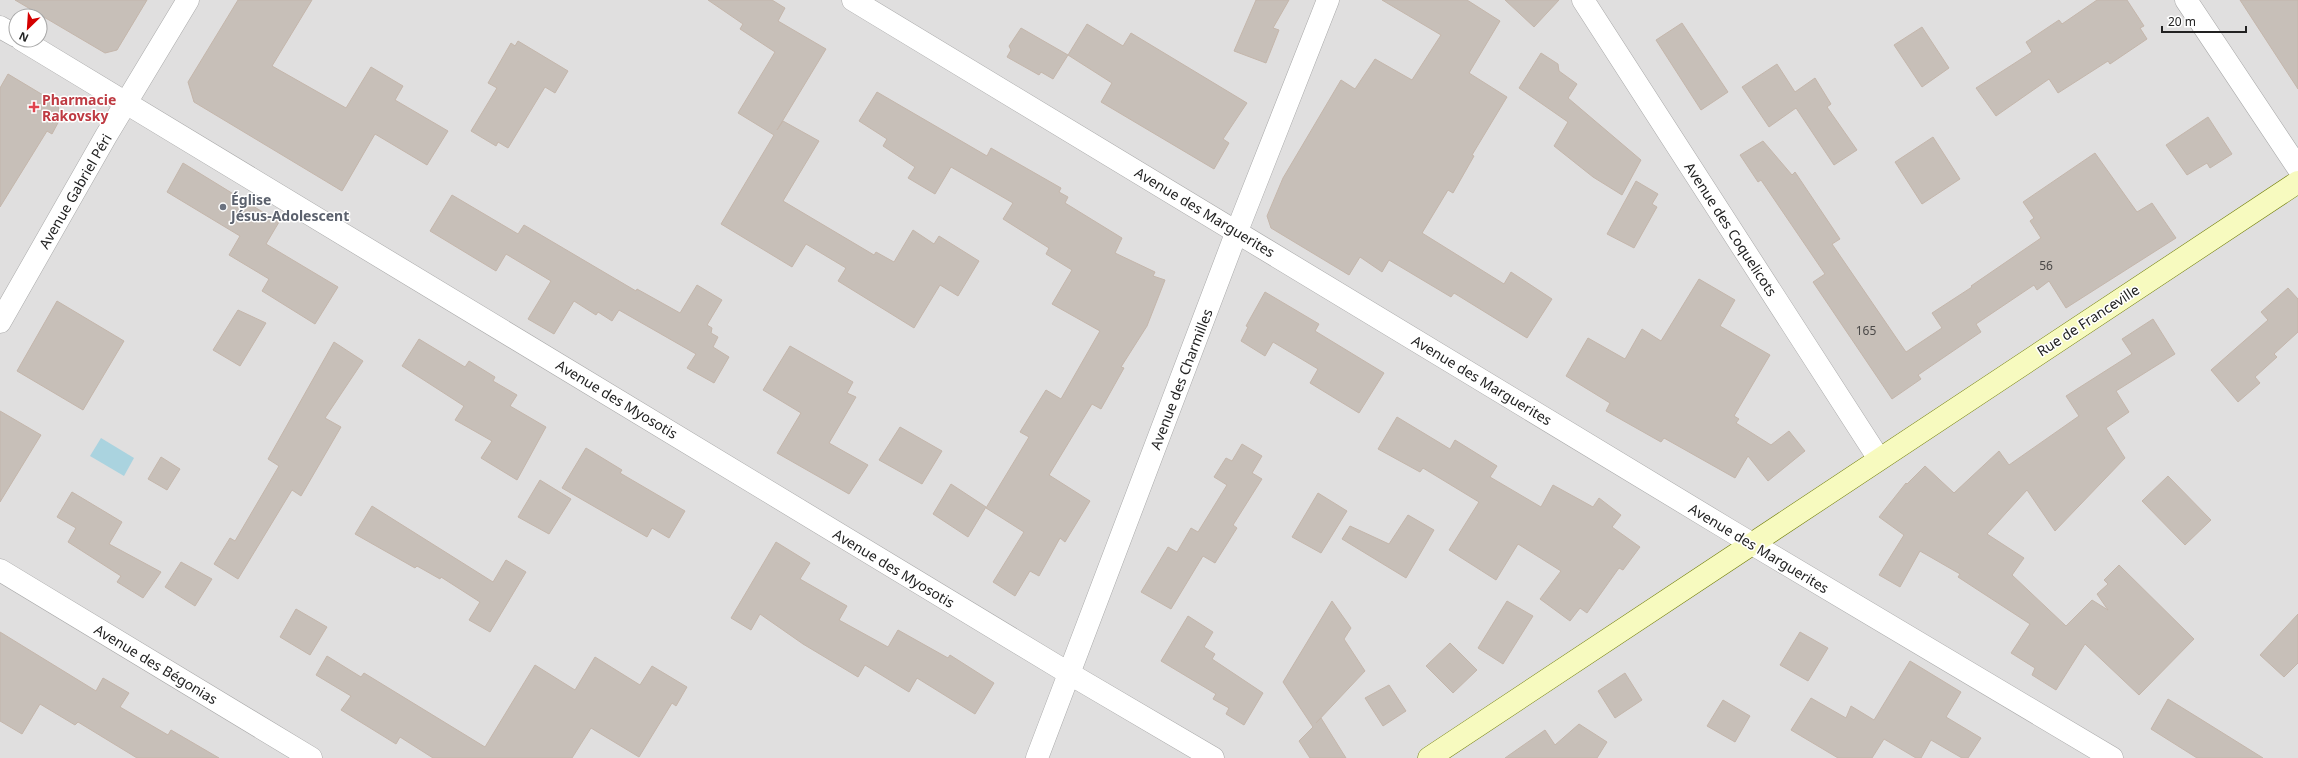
<svg xmlns="http://www.w3.org/2000/svg" width="2298" height="758" font-family="'Noto Sans',sans-serif">
	<style>
		.residential { fill: #e0dfdf; fill-rule: evenodd }
		.water { fill: #aad3df }
		.building { fill: #c7bfb8; stroke: #c4b6ab }
		.lines { fill: none; stroke-linecap: round; stroke-linejoin: round }
		.street-casing { stroke: #a9a9a9; stroke-width: 23 }
		.secondary-casing { stroke: #707d05; stroke-width: 23 }
		.street { stroke: #fff; stroke-width: 22 }
		.secondary { stroke: #f7fabf; stroke-width: 22 }
		.health-dot { fill: #e0444e; stroke: #fff; stroke-width: 1.5 }
		.worship-dot { fill: #6b7280; stroke: #fff; stroke-width: 1.5 }
		.labels { text-anchor: middle; dominant-baseline: central; stroke-width: 3; stroke-linejoin: round; paint-order: stroke }
		.number-label { font-size: 12px; fill: #4b4948 }
		.health-label { font-size: 14px; font-weight: bold; fill: #be3a42; stroke: #fff; text-anchor: start }
		.street-label { font-size: 14px; fill: #222; stroke: #fff }
		.worship-label { font-size: 14px; font-weight: bold; fill: #5b616d; stroke: #fff; text-anchor: start }
	</style>
	<rect width="100%" height="100%" fill="#f2efe9"/>
	<!-- residential -->
	<path class="residential" d="M 0,0 L 2298,0 L 2298,758 L 0,758 ZM 16,16 L 40,16 L 40,40 L 16,40 Z"/>
	<!-- water -->
	<path class="water" d="M 101,438 L 134,458 L 124,476 L 90,456 Z"/>
	<!-- building -->
	<path class="building" d="M 15,0 L 147,0 L 117,50 L 105,53 Z
		M 238,0 L 312,0 L 272,66 L 346,108 L 371,67 L 403,86 L 395,100 L 448,131 L 427,165 L 375,134 L 342,191 L 194,102 L 188,82 Z
		M 708,0 L 772,0 L 785,8 L 778,21 L 826,49 L 777,130 L 783,121 L 819,141 L 783,201 L 874,255 L 876,252 L 894,262 L 913,230 L 934,244 L 939,236 L 979,261 L 958,296 L 940,285 L 914,328 L 838,281 L 846,268 L 806,244 L 792,267 L 721,224 L 774,135 L 738,113 L 775,52 L 740,29 L 743,24 Z
		M 1256,0 L 1289,0 L 1273,28 L 1279,30 L 1266,63 L 1234,51 Z
		M 1382,0 L 1467,0 L 1500,21 L 1469,73 L 1507,97 L 1472,155 L 1474,156 L 1453,193 L 1448,190 L 1422,233 L 1504,284 L 1511,272 L 1552,299 L 1527,338 L 1454,293 L 1451,297 L 1389,260 L 1382,272 L 1360,257 L 1349,275 L 1271,228 L 1267,216 L 1283,178 L 1341,80 L 1355,89 L 1375,59 L 1412,80 L 1441,35 Z
		M 1505,0 L 1559,0 L 1534,27 Z
		M 2097,0 L 2127,0 L 2144,26 L 2140,28 L 2147,39 L 2110,64 L 2108,61 L 2058,93 L 2049,79 L 1996,116 L 1976,88 L 2032,52 L 2026,42 L 2059,20 L 2062,24 Z
		M 2240,0 L 2298,0 L 2298,89 Z
		M 1682,23 L 1728,92 L 1701,110 L 1656,40 Z
		M 1087,24 L 1123,46 L 1131,33 L 1247,103 L 1223,139 L 1229,143 L 1214,169 L 1101,102 L 1112,83 L 1068,55 Z
		M 1922,27 L 1949,68 L 1922,87 L 1894,45 Z
		M 1021,28 L 1068,55 L 1053,79 L 1041,72 L 1039,75 L 1007,57 L 1011,50 L 1009,46 Z
		M 518,41 L 568,71 L 555,93 L 545,87 L 508,148 L 498,142 L 496,146 L 471,131 L 497,88 L 488,83 L 511,43 L 515,46 Z
		M 1541,53 L 1558,64 L 1559,71 L 1577,84 L 1568,98 L 1641,160 L 1622,195 L 1593,177 L 1554,146 L 1568,122 L 1519,88 Z
		M 1777,64 L 1795,92 L 1815,78 L 1831,104 L 1827,107 L 1857,150 L 1834,165 L 1796,108 L 1769,127 L 1742,87 Z
		M 8,74 L 58,104 L 60,119 L 52,134 L 47,131 L 0,207 L 0,88 Z
		M 877,92 L 987,156 L 991,148 L 1061,188 L 1059,192 L 1068,197 L 1065,203 L 1122,238 L 1115,253 L 1155,272 L 1153,276 L 1165,280 L 1147,326 L 1121,367 L 1124,368 L 1101,409 L 1092,404 L 1049,475 L 1090,501 L 1065,542 L 1060,538 L 1039,576 L 1030,571 L 1015,596 L 993,582 L 1024,532 L 986,508 L 1029,437 L 1020,432 L 1046,390 L 1061,399 L 1100,331 L 1052,304 L 1072,270 L 1046,254 L 1049,248 L 1003,219 L 1013,203 L 951,167 L 935,194 L 908,178 L 915,167 L 883,146 L 887,139 L 859,121 Z
		M 2208,117 L 2232,154 L 2210,168 L 2207,163 L 2187,175 L 2166,145 Z
		M 1933,137 L 1960,179 L 1922,204 L 1895,162 Z
		M 1763,141 L 1792,175 L 1795,172 L 1840,239 L 1832,244 L 1906,352 L 1942,328 L 1932,313 L 1972,287 L 1971,286 L 2041,238 L 2030,221 L 2034,218 L 2023,202 L 2095,153 L 2137,212 L 2152,203 L 2176,238 L 2066,308 L 2049,281 L 2037,290 L 2034,285 L 1976,324 L 1981,332 L 1918,375 L 1921,379 L 1892,399 L 1813,282 L 1825,274 L 1761,180 L 1758,182 L 1740,155 Z
		M 183,163 L 279,222 L 266,244 L 338,287 L 315,324 L 262,291 L 269,279 L 229,255 L 240,236 L 167,192 Z
		M 1636,181 L 1658,194 L 1652,204 L 1657,207 L 1634,248 L 1607,234 Z
		M 452,195 L 518,234 L 524,225 L 636,291 L 637,289 L 680,313 L 697,285 L 722,300 L 707,325 L 712,328 L 711,333 L 718,337 L 713,347 L 729,357 L 714,383 L 687,368 L 696,354 L 619,310 L 612,321 L 598,312 L 596,315 L 574,301 L 554,334 L 528,319 L 551,281 L 506,254 L 496,271 L 430,231 Z
		M 1699,279 L 1735,300 L 1720,326 L 1770,355 L 1734,416 L 1739,419 L 1736,423 L 1771,445 L 1789,431 L 1805,451 L 1768,481 L 1748,456 L 1735,478 L 1664,438 L 1661,442 L 1606,411 L 1610,403 L 1566,376 L 1588,338 L 1625,359 L 1642,329 L 1661,341 Z
		M 2288,288 L 2298,299 L 2298,332 L 2274,354 L 2277,357 L 2255,377 L 2260,383 L 2238,402 L 2211,370 L 2268,320 L 2261,312 Z
		M 1265,292 L 1319,324 L 1315,331 L 1384,373 L 1359,413 L 1310,383 L 1318,369 L 1273,342 L 1265,356 L 1241,341 L 1248,327 L 1246,326 Z
		M 57,301 L 124,341 L 83,410 L 17,371 Z
		M 238,310 L 266,323 L 240,366 L 213,350 Z
		M 2153,319 L 2175,354 L 2116,391 L 2129,412 L 2106,428 L 2125,458 L 2055,531 L 2027,490 L 1987,534 L 2024,558 L 2012,575 L 2066,626 L 2092,600 L 2108,610 L 2097,594 L 2108,584 L 2104,580 L 2119,565 L 2194,639 L 2139,695 L 2085,644 L 2056,690 L 2032,675 L 2035,668 L 2011,653 L 2030,624 L 1958,577 L 1960,574 L 1920,551 L 1900,587 L 1879,575 L 1904,535 L 1879,517 L 1906,483 L 1907,484 L 1925,466 L 1954,493 L 1999,451 L 2009,465 L 2079,416 L 2066,396 L 2132,354 L 2122,339 Z
		M 419,339 L 465,367 L 469,361 L 495,377 L 493,381 L 517,395 L 510,406 L 546,427 L 517,480 L 481,458 L 492,441 L 455,420 L 464,406 L 402,366 Z
		M 334,342 L 363,361 L 325,418 L 341,427 L 301,496 L 292,490 L 238,579 L 214,564 L 230,538 L 235,541 L 279,466 L 268,459 Z
		M 790,346 L 853,382 L 847,393 L 856,397 L 829,443 L 868,465 L 849,494 L 777,453 L 801,413 L 763,390 Z
		M 0,411 L 41,435 L 0,502 Z
		M 1397,417 L 1450,449 L 1455,440 L 1497,466 L 1490,477 L 1541,507 L 1553,485 L 1593,507 L 1599,498 L 1621,515 L 1612,527 L 1640,547 L 1623,570 L 1619,568 L 1587,613 L 1580,608 L 1570,621 L 1540,599 L 1561,571 L 1518,544 L 1496,580 L 1449,550 L 1479,502 L 1423,468 L 1420,472 L 1378,449 Z
		M 900,427 L 942,451 L 922,484 L 879,460 Z
		M 1242,444 L 1262,456 L 1252,473 L 1262,479 L 1233,525 L 1237,528 L 1215,563 L 1203,556 L 1171,609 L 1141,592 L 1168,547 L 1177,552 L 1191,528 L 1198,532 L 1227,485 L 1214,477 L 1226,458 L 1232,461 Z
		M 586,448 L 622,470 L 620,473 L 685,511 L 669,538 L 652,528 L 647,537 L 562,488 Z
		M 161,457 L 180,469 L 167,490 L 148,479 Z
		M 2168,476 L 2211,520 L 2185,545 L 2142,501 Z
		M 540,480 L 571,499 L 549,534 L 518,517 Z
		M 951,484 L 986,507 L 968,537 L 933,514 Z
		M 72,492 L 122,522 L 109,544 L 161,572 L 143,598 L 117,582 L 121,576 L 68,542 L 76,528 L 57,517 Z
		M 1318,493 L 1347,511 L 1321,553 L 1292,537 Z
		M 372,506 L 493,582 L 506,560 L 526,572 L 490,632 L 469,620 L 480,602 L 441,577 L 440,579 L 417,566 L 415,568 L 355,534 Z
		M 1408,515 L 1434,530 L 1406,578 L 1342,539 L 1350,526 L 1389,544 Z
		M 776,542 L 810,563 L 800,579 L 847,606 L 839,620 L 888,647 L 898,630 L 948,658 L 950,655 L 994,683 L 975,714 L 917,678 L 909,692 L 865,665 L 858,677 L 803,644 L 760,614 L 751,630 L 731,618 Z
		M 181,562 L 212,579 L 195,606 L 165,587 Z
		M 1332,601 L 1351,628 L 1344,639 L 1365,671 L 1316,723 L 1321,718 L 1346,758 L 1310,758 L 1299,741 L 1313,727 L 1283,682 Z
		M 1507,601 L 1533,616 L 1503,664 L 1478,648 Z
		M 296,609 L 327,627 L 310,655 L 280,637 Z
		M 2298,614 L 2298,663 L 2284,677 L 2260,655 Z
		M 1188,616 L 1213,632 L 1204,647 L 1215,654 L 1212,659 L 1263,693 L 1244,725 L 1226,714 L 1229,708 L 1213,699 L 1216,694 L 1161,661 Z
		M 0,632 L 96,691 L 103,678 L 129,693 L 120,707 L 168,735 L 171,730 L 219,758 L 137,758 L 78,722 L 75,725 L 40,704 L 22,734 L 0,721 Z
		M 1800,632 L 1828,648 L 1808,681 L 1780,665 Z
		M 1450,643 L 1477,670 L 1453,693 L 1426,666 Z
		M 327,656 L 361,677 L 364,673 L 485,747 L 535,665 L 575,690 L 595,657 L 640,685 L 652,666 L 687,687 L 676,706 L 672,703 L 639,757 L 591,728 L 572,758 L 433,758 L 400,737 L 396,744 L 341,710 L 351,696 L 316,675 Z
		M 1910,661 L 1961,692 L 1946,717 L 1981,738 L 1968,758 L 1962,758 L 1931,740 L 1921,758 L 1916,758 L 1884,739 L 1872,758 L 1838,758 L 1791,730 L 1811,698 L 1846,718 L 1851,706 L 1874,720 Z
		M 1625,673 L 1642,700 L 1615,718 L 1598,691 Z
		M 1389,685 L 1406,711 L 1383,726 L 1365,698 Z
		M 2168,699 L 2202,720 L 2263,758 L 2197,758 L 2151,729 Z
		M 1723,700 L 1750,716 L 1735,742 L 1707,726 Z
		M 1579,724 L 1607,742 L 1597,758 L 1505,758 L 1545,730 L 1555,745 Z"/>
	<g class="lines">
		<defs>
			<path id="street" d="M 853,0 L 1729,530 L 2112,758
				M 1583,0 L 1879,459
				M 2186,0 L 2298,168
				M 0,27 L 16,36
				M 22,40 L 1070,674 L 1213,758
				M 0,322 L 106,136 L 188,0
				M 0,570 L 311,758
				M 1037,758 L 1237,231 L 1328,0"/>
			<path id="secondary" d="M 1429,758 L 2298,182"/>
		</defs>
		<!-- street casing -->
		<use href="#street" class="street-casing"/>
		<!-- secondary casing -->
		<use href="#secondary" class="secondary-casing"/>
		<!-- street -->
		<use href="#street" class="street"/>
		<!-- secondary -->
		<use href="#secondary" class="secondary"/>
	</g>
	<!-- markers -->
	<path class="health-dot" d="M32 101h4v4h4v4h-4v4h-4v-4h-4v-4h4z"/>
	<circle class="worship-dot" cx="223" cy="207" r="4"/>
	<g class="labels">
		<!-- number labels -->
		<g class="number-label">
			<text x="2046" y="265">56</text>
			<text x="1866" y="330">165</text>
		</g>
		<!-- health labels -->
		<g class="health-label">
			<text x="42" y="99">Pharmacie<tspan x="42" dy="16">Rakovsky</tspan></text>
		</g>
		<!-- street labels -->
		<g class="street-label">
			<text transform="translate(75 191) rotate(-60)">Avenue Gabriel Péri</text>
			<text transform="translate(1205 212) rotate(31)">Avenue des Marguerites</text>
			<text transform="translate(1731 229) rotate(57)">Avenue des Coquelicots</text>
			<text transform="translate(2088 320) rotate(-33)">Rue de Franceville</text>
			<text transform="translate(1181 379) rotate(-69)">Avenue des Charmilles</text>
			<text transform="translate(1482 380) rotate(31)">Avenue des Marguerites</text>
			<text transform="translate(617 399) rotate(31)">Avenue des Myosotis</text>
			<text transform="translate(1759 548) rotate(31)">Avenue des Marguerites</text>
			<text transform="translate(894 568) rotate(31)">Avenue des Myosotis</text>
			<text transform="translate(156 664) rotate(31)">Avenue des Bégonias</text>
		</g>
		<!-- worship labels -->
		<g class="worship-label">
			<text x="231" y="199">Église<tspan x="231" dy="16">Jésus-Adolescent</tspan></text>
		</g>
	</g>
	<!-- north arrow -->
	<g transform="translate(28 28) rotate(205)"><circle r="19" fill="#ffffff" stroke="#a7a7a7"/>
	<path d="M0-3L7 15L0 10L-7 15Z" fill="#d40000"/>
	<text y="-6" font-size="11" font-weight="bold" text-anchor="middle" fill="#222222">N</text>
	</g>
	<!-- scale -->
	<path d="M2162 26v6h84v-6" fill="none" stroke="#222222" stroke-width="2"/>
	<text x="2168" y="26" font-size="12" fill="#222222" stroke="#ffffff" stroke-width="3" paint-order="stroke">20 m</text>
</svg>
